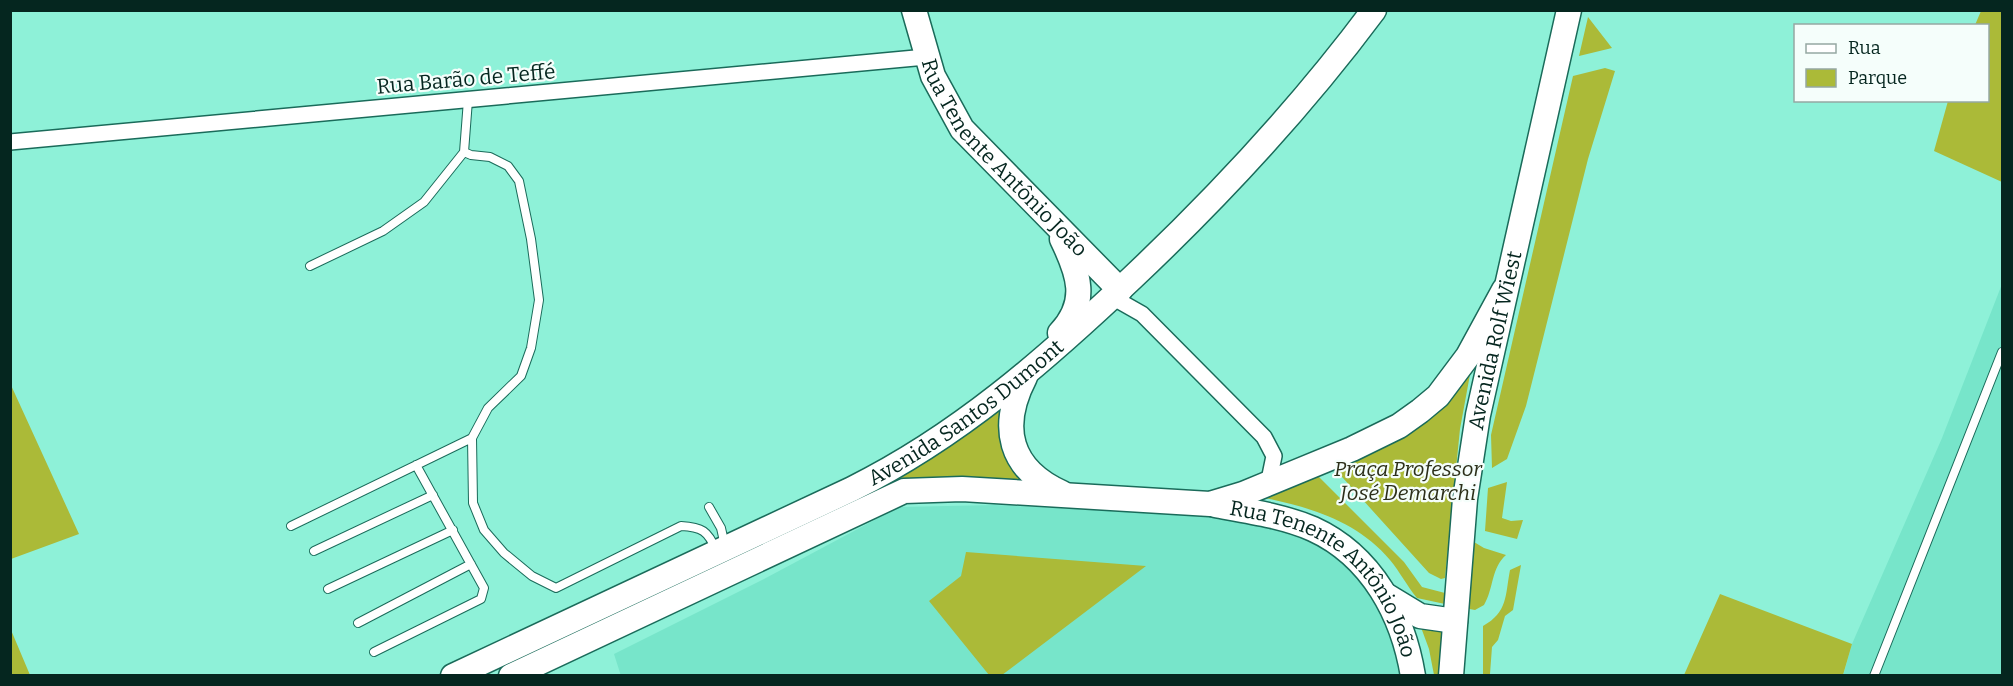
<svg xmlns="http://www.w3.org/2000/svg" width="2013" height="686" font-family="Bitter,serif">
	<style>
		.built { fill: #77e5ca }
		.green { fill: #abba38 }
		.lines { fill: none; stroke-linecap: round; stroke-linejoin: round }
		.service-casing { stroke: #1a6b5a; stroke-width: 10 }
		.minor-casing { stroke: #1a6b5a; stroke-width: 18 }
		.primary-casing { stroke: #1a6b5a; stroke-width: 27 }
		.service { stroke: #fff; stroke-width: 8 }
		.minor { stroke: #fff; stroke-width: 15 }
		.primary { stroke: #fff; stroke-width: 24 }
		.labels { text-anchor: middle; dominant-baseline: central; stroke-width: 4.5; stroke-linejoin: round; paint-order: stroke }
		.street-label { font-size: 21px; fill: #05261f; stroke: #f5fefb }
		.park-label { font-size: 21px; font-style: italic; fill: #2c2f19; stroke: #f5fefb }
	</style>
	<rect width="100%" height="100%" fill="#8ef1d8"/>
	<!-- built -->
	<path class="built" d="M 2002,284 L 2002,675 L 1843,676 L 1852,644 L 1942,438 Z
		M 995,505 L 1255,518 L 1328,545 L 1392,615 L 1408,675 L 621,676 L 614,654 L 764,579 L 899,507 Z"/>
	<!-- green -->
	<path class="green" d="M 1981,11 L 2002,11 L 2002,182 L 1934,151 L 1948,101 L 1988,100 L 1988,26 L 1975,25 Z
		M 1588,17 L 1612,48 L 1579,56 Z
		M 1605,68 L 1615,71 L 1588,159 L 1526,406 L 1507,459 L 1492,468 L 1491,435 L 1573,76 Z
		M 1471,369 L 1460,429 L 1445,578 L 1441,579 L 1429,573 L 1333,467 Z
		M 10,383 L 79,534 L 11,559 L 10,559 Z
		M 1007,404 L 1029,483 L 933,478 L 896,481 Z
		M 1316,474 L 1404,562 L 1422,587 L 1445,593 L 1445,604 L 1417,598 C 1407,586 1400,572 1390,560 C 1358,522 1313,508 1265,498 Z
		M 1507,482 L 1502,518 L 1511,521 L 1523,520 L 1517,539 L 1485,531 L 1488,488 Z
		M 1469,539 L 1484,548 L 1506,555 C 1491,568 1494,588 1484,605 L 1475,610 L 1464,608 Z
		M 966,552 L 1146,566 L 1002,675 L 989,675 L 929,601 L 961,576 Z
		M 1521,565 L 1513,610 L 1505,616 L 1498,640 L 1492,647 L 1490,674 L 1483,675 L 1483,626 C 1508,612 1505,596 1510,570 Z
		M 1720,594 L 1852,644 L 1843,675 L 1684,675 Z
		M 1419,622 L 1444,625 L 1441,675 L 1434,675 L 1429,649 Z
		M 11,630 L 30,675 L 11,675 Z"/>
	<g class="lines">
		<defs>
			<path id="service" d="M 468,100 L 464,152 L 471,155 L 490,157 L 508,166 L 519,181 L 531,239 L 539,300 L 531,348 L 521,376 L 488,408 L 472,438 L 473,503 L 484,530 L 504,553 L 532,576 L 556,588 L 681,526 C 702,527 708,531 716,550
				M 310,266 L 383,231 L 424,202 L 464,152
				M 709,507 L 721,528 L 725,546
				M 291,526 L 472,438
				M 314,551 L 433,495
				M 328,589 L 453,530
				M 358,623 L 471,564
				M 374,652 L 481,599 L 484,588 L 416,465
				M 1874,676 L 2002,352"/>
			<path id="minor" d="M 10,142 L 926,57
				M 1112,297 L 1142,314 L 1264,437 L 1274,456 L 1268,485"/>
			<g id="primary">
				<path id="s1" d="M 914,10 L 933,76 L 962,129 L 1120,290"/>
				<path d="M 1060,333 C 1089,302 1079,274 1062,239"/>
				<path d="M 1025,377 C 999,427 1009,469 1062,493"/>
				<path id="s2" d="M 1215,505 C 1248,511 1283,516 1313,529 C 1372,556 1403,615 1413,676"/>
				<path d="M 1387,596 L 1420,616 L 1455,621"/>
				<path id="s3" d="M 453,676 L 852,489 C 959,436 1045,360 1131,279 C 1219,196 1301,108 1374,10"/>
				<path d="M 511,676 L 904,491 L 962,489 L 1210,504 L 1243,494 L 1352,449 L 1399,426 L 1420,411 L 1438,396 L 1468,356 L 1504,290"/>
				<path id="s4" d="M 1451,676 L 1465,499 L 1478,415 L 1569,10"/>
			</g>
		</defs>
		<!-- service casing -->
		<use href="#service" class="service-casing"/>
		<!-- minor casing -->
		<use href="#minor" class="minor-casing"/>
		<!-- primary casing -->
		<use href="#primary" class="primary-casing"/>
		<!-- service -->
		<use href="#service" class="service"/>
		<!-- minor -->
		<use href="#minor" class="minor"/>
		<!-- primary -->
		<use href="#primary" class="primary"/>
	</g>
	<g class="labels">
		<!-- street labels -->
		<g class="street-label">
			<text transform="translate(466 79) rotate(-5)">Rua Barão de Teffé</text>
			<text stroke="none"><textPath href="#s1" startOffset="177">Rua Tenente Antônio João</textPath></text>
			<text stroke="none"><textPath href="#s4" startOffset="339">Avenida Rolf Wiest</textPath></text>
			<text stroke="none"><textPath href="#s3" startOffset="578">Avenida Santos Dumont</textPath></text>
			<text stroke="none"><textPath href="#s2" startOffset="141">Rua Tenente Antônio João</textPath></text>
		</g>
		<!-- park labels -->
		<g class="park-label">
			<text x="1408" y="469">Praça Professor<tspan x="1408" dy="24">José Demarchi</tspan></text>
		</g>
	</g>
	<!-- border -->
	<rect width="2013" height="686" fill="none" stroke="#05261f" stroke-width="24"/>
	<!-- legend -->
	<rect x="1794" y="24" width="195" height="78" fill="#f5fefb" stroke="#95a8a3" stroke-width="1.5"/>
	<rect x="1806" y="44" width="30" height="9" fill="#ffffff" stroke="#95a8a3" stroke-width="1.5"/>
	<text x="1848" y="54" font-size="18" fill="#05261f">Rua</text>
	<rect x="1806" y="69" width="30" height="18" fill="#abba38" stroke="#95a8a3" stroke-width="1.5"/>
	<text x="1848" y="84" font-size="18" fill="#05261f">Parque</text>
</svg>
